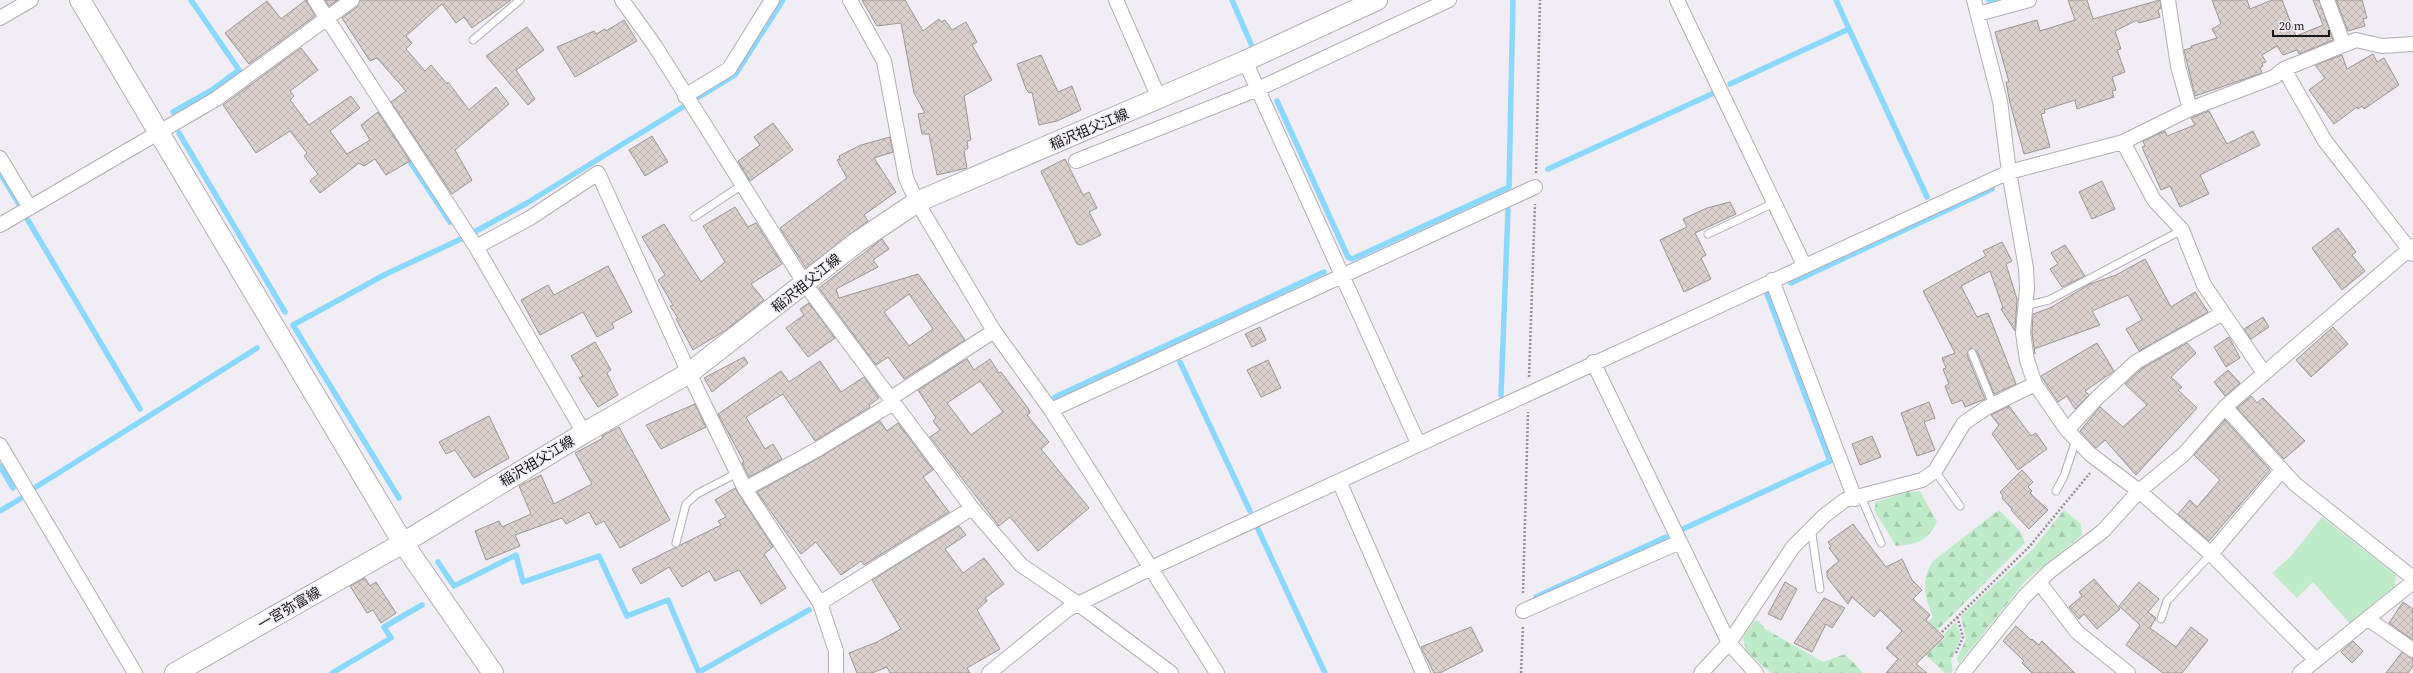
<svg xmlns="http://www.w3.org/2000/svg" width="2413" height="673" font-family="'Source Serif 4','Noto Sans JP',serif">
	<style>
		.grass { fill: #c0ebca }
		.forest { fill: url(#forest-firs) }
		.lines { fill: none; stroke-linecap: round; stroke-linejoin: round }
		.stream { stroke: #8ad8fe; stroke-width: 5.5 }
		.building { fill: url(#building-cross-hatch); stroke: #9c9492; fill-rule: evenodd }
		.lane-casing { stroke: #b0adb4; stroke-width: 9 }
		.street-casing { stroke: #b0adb4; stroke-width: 16 }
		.secondary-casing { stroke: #b0adb4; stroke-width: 22 }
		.path { stroke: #929095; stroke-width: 2.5; stroke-dasharray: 2 2; stroke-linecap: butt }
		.lane { stroke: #fff; stroke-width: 7 }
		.street { stroke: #fff; stroke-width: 14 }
		.secondary { stroke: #fff; stroke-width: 20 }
		.labels { text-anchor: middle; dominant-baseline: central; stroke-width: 3; stroke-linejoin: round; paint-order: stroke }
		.street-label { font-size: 14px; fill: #19181b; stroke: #f0edf4 }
	</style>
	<defs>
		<pattern id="forest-firs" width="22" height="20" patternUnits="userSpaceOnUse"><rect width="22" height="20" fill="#c0ebca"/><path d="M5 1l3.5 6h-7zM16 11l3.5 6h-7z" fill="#a4c9ad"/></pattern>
		<pattern id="building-cross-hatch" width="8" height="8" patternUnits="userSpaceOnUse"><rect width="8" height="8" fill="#dad1cf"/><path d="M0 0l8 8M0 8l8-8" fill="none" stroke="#bab3b1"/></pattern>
	</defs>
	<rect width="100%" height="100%" fill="#f0edf4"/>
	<!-- grass -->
	<path class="grass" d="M 2322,517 L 2396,575 L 2395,586 L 2349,623 L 2313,582 L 2297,598 L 2272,573 L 2291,556 Z"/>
	<!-- forest -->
	<path class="forest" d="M 1920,491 L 1937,522 C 1926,542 1918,544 1896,546 L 1874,510 L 1876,502 L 1906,492 Z
		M 1999,510 L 2021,532 L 2025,543 L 1930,637 L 1933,647 L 1945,638 L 1943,635 L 1956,622 L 1961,637 L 1951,661 L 1953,670 L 1951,673 L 1945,673 L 1911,641 L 1933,617 C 1925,598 1920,580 1933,561 Z
		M 2064,510 L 2081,524 L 2082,535 L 2027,579 L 1959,664 L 1957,659 L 1966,639 L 1961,616 L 2033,549 Z
		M 1754,621 L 1759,621 L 1765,629 L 1823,662 L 1845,654 L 1863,673 L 1771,673 L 1746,651 L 1743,637 Z"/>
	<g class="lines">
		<!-- stream -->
		<path class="stream" d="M 1232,0 L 1251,44
			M 1836,0 L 1849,29
			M 1989,0 L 1996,0
			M 1730,84 L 1849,29 L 1927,197
			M 699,97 L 735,75 L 783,0
			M 1277,101 L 1348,257 L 1352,259 L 1509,187 L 1513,0
			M 173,112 L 212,90 L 239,70 L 191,0
			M 179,133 L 285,312
			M 411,163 L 450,222
			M 1548,169 L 1714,93
			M 0,173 L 20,206
			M 26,217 L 140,409
			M 476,231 L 527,203 L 683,107
			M 1791,283 L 1992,189
			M 1180,362 L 1250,511
			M 1501,395 L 1508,210
			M 1055,397 L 1324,272
			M 0,466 L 13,488
			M 36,487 L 257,348
			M 399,498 L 293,325 L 386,274 L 461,239
			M 0,511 L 20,499
			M 1257,527 L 1325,673
			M 1683,529 L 1830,461 L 1767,294
			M 438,562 L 454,586 L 516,555 L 523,582 L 599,556 L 627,616 L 668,600 L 699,673
			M 1536,597 L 1666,537
			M 699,672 L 809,610
			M 332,673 L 391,638 L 384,627 L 422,605"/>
	</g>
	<!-- building -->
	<path class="building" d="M 306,0 L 315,16 L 249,64 L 225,33 L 267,1 L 281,19 Z
		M 325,0 L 338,0 L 329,6 Z
		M 360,0 L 511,0 L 472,28 L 464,17 L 456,23 L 442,4 L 406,36 L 412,43 L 406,49 L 425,71 L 431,65 L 447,84 L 448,82 L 469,110 L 496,87 L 509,104 L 455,150 L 472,180 L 452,194 L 391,102 L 406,91 L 377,58 L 370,61 L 342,18 L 357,7 Z
		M 862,0 L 905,0 L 923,31 L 939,19 L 941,22 L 945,20 L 952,30 L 966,22 L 977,42 L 972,45 L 992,80 L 964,96 L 971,140 L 967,141 L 968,148 L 964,151 L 967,168 L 937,175 L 929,134 L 922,134 L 918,114 L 925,113 L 914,93 L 901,23 L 877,26 Z
		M 2068,0 L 2087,0 L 2093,19 L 2160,0 L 2161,8 L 2158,10 L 2160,17 L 2139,23 L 2137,20 L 2115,31 L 2121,49 L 2117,50 L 2125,72 L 2112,77 L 2116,90 L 2112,91 L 2114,97 L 2077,109 L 2075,100 L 2044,110 L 2045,113 L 2041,114 L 2050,147 L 2024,154 L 2010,103 L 2006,82 L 2009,82 L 1995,32 L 2037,20 L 2040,31 L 2075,20 Z
		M 2212,0 L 2247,0 L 2250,9 L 2272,0 L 2282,0 L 2296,36 L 2323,25 L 2313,0 L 2319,0 L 2333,40 L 2299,54 L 2297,50 L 2283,55 L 2277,46 L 2262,55 L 2266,62 L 2262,63 L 2263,66 L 2260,68 L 2262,73 L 2195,96 L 2184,50 L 2191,48 L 2191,46 L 2217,38 L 2212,29 L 2221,24 Z
		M 2336,0 L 2362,0 L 2367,18 L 2363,19 L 2365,26 L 2348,31 Z
		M 624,20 L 637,41 L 575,77 L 557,47 L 594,31 L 596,34 L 605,29 L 606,31 Z
		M 527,27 L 544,50 L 516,70 L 535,99 L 528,105 L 486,56 Z
		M 301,48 L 318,70 L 290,91 L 294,96 L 290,100 L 309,125 L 351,96 L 360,108 L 330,131 L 347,154 L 370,140 L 361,125 L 378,112 L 410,161 L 386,175 L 375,159 L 364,166 L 359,163 L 320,193 L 310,181 L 318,174 L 304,156 L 307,153 L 290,131 L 256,153 L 223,105 Z
		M 2373,54 L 2377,62 L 2384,58 L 2399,85 L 2364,109 L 2362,106 L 2358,109 L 2357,107 L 2334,124 L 2309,90 L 2325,78 L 2315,65 L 2342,55 L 2347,69 Z
		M 1041,55 L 1058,92 L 1072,86 L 1081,110 L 1057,121 L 1039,125 L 1032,92 L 1029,93 L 1026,89 L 1017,64 Z
		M 2209,111 L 2227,144 L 2253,131 L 2260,145 L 2200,175 L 2209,194 L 2180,207 L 2170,186 L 2161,190 L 2142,147 L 2145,146 L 2143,141 L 2165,131 L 2167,136 L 2195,125 L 2191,118 Z
		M 773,123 L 793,150 L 750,181 L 738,161 L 760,145 L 754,137 Z
		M 652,136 L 668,162 L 645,176 L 629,150 Z
		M 890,137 L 893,152 L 874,158 L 896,192 L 864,215 L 868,221 L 806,268 L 780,228 L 847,178 L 837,160 L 840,159 L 839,156 L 861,145 Z
		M 1065,159 L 1083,195 L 1089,192 L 1097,208 L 1089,212 L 1101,235 L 1081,245 L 1077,244 L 1042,174 L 1041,171 Z
		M 2102,181 L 2115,209 L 2092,219 L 2079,192 Z
		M 1730,202 L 1736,214 L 1695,233 L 1706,255 L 1701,258 L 1711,279 L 1684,292 L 1660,240 L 1687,227 L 1683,219 L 1707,208 Z
		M 735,207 L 748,227 L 756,223 L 782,264 L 751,284 L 764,300 L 726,330 L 693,350 L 676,319 L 678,318 L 670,306 L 673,305 L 658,280 L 665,275 L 642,237 L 664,224 L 701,282 L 725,262 L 703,226 Z
		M 2338,228 L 2356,252 L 2352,255 L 2365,271 L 2342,290 L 2312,248 Z
		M 882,239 L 889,249 L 873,260 L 878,267 L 836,289 L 839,298 L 918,274 L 965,340 L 904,379 L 888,357 L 876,365 L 819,288 ZM 909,294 L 933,329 L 909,346 L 884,312 Z
		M 2002,242 L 2012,261 L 2006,264 L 2017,299 L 2015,331 L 2001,309 L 2003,308 L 1990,271 L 1961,286 L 1977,317 L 1988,313 L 2016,384 L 1994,394 L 1977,351 L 1970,348 L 1967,355 L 1985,399 L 1965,407 L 1962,400 L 1952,404 L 1945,386 L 1949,384 L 1943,369 L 1946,368 L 1942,358 L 1955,353 L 1923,291 L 1986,256 L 1983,251 Z
		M 2065,245 L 2085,276 L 2062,287 L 2050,269 L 2058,264 L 2051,253 Z
		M 2145,259 L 2171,307 L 2195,292 L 2208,312 L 2139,351 L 2126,329 L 2142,320 L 2128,295 L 2092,311 L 2100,325 L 2034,349 L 2035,354 L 2032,333 L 2033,314 L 2050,308 L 2090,284 L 2116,275 Z
		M 608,266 L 632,312 L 612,323 L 614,328 L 597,337 L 583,312 L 540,335 L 521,300 L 548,285 L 554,295 Z
		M 809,303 L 835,338 L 808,357 L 786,328 L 804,315 L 800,309 Z
		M 2263,317 L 2269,327 L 2251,339 L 2244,329 Z
		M 1260,327 L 1266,340 L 1252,347 L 1245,334 Z
		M 2333,327 L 2348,344 L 2311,377 L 2296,360 Z
		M 2229,337 L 2240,358 L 2226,367 L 2214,347 Z
		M 595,342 L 611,370 L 607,373 L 618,395 L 598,407 L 579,378 L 583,376 L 571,356 Z
		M 2097,343 L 2114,371 L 2085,391 L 2089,395 L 2075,409 L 2067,396 L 2058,402 L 2041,376 Z
		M 2187,343 L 2196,353 L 2171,377 L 2182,387 L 2178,390 L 2197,408 L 2136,475 L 2105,440 L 2096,448 L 2080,431 L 2100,407 L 2123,427 L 2147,405 L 2125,384 L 2141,369 Z
		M 744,357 L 748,363 L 712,392 L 704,378 Z
		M 967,359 L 974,370 L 990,359 L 999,373 L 1001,372 L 1028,408 L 1030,413 L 1027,415 L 1049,442 L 1041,449 L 1089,508 L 1038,551 L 1010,517 L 999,526 L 930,437 L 940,430 L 933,421 L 936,418 L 918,390 ZM 980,381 L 1003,412 L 971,435 L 947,403 Z
		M 1268,360 L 1281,388 L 1261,397 L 1247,370 Z
		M 820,361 L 841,392 L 864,377 L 879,398 L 869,405 L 870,407 L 815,441 L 783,394 L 746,417 L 765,449 L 773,444 L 782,459 L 749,477 L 742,463 L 744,462 L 718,414 L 781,371 L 789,382 Z
		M 2228,370 L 2240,383 L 2225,396 L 2214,382 Z
		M 2251,396 L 2257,403 L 2263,398 L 2305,441 L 2284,459 L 2237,408 Z
		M 1929,402 L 1935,418 L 1924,422 L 1935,450 L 1917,456 L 1901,413 Z
		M 695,404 L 706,427 L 661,449 L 646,425 Z
		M 2009,406 L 2031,436 L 2036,433 L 2047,449 L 2018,470 L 1992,434 L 1999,425 L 1991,415 Z
		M 489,416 L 509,458 L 474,478 L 455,450 L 446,454 L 439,442 Z
		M 2225,420 L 2270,470 L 2209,541 L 2178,514 L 2190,500 L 2197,507 L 2220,480 L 2194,455 Z
		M 880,421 L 887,431 L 898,423 L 933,470 L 923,477 L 949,512 L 864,565 L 861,561 L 841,575 L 816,542 L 801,554 L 757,492 L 822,456 Z
		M 619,427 L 670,520 L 620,548 L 604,521 L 596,525 L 589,512 L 566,524 L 562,518 L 515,535 L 520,546 L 486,560 L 475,531 L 499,521 L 502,527 L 531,514 L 519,486 L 541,475 L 554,504 L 592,484 L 575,453 L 603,438 L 602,436 Z
		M 1872,436 L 1881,457 L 1860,465 L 1852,444 Z
		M 2022,470 L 2033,482 L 2028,487 L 2032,491 L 2030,493 L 2048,510 L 2029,529 L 2011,510 L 2012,509 L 2002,498 L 2003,496 L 2000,492 Z
		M 735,488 L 773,547 L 764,554 L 786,588 L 761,604 L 739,570 L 715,581 L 709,571 L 682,587 L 669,567 L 641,584 L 632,569 L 721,525 L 718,521 L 726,517 L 715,500 Z
		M 1853,524 L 1886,567 L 1902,559 L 1912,580 L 1922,590 L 1913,599 L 1930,615 L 1926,620 L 1944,637 L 1916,664 L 1927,673 L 1886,673 L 1898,659 L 1886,648 L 1902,631 L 1880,610 L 1874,617 L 1852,597 L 1848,604 L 1827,577 L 1827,571 L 1839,561 L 1829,548 L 1831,547 L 1828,542 Z
		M 959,526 L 966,535 L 945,549 L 963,573 L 984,558 L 1004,584 L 985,598 L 987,601 L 977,610 L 1000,649 L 967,668 L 970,673 L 890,673 L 887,667 L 872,673 L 857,673 L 849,653 L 877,642 L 901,629 L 872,580 Z
		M 365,578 L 370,586 L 376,582 L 396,613 L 381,623 L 373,610 L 367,613 L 350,586 Z
		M 2094,579 L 2120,609 L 2097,629 L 2084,614 L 2079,619 L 2069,607 L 2082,596 L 2079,592 Z
		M 1785,582 L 1797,589 L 1781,620 L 1768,614 Z
		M 2139,582 L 2159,599 L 2148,612 L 2156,618 L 2150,628 L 2176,647 L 2191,627 L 2208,640 L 2182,673 L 2163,673 L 2126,645 L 2140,625 L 2119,606 Z
		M 1824,598 L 1845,608 L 1832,628 L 1826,624 L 1812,652 L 1794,643 Z
		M 2403,602 L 2413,609 L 2413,640 L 2389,623 Z
		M 2016,626 L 2031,640 L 2032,639 L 2039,645 L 2042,641 L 2075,673 L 2032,673 L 2022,663 L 2024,661 L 2003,641 Z
		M 1471,627 L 1483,651 L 1440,673 L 1434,673 L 1421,647 Z
		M 2353,641 L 2363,651 L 2352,663 L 2341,652 Z
		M 2402,652 L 2413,658 L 2413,666 L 2408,673 L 2386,673 Z"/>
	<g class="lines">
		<defs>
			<path id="lane" d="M 473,40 L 520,0
				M 694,217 L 742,185
				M 1708,234 L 1774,203
				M 2025,306 L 2049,300 L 2182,230
				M 1972,353 L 1993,404
				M 1935,471 L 1960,506
				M 2056,491 L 2064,476 L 2076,440
				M 1861,497 L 1881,543
				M 1811,528 L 1820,589
				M 676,543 L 686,504 L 697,494 L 737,473
				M 2161,619 L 2167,601 L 2211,554"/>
			<path id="street" d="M 315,0 L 476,247 L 584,433
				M 622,0 L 655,46 L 805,284 L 972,508 L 1021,565 L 1077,603 L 1171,673
				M 850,0 L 884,61 L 906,178 L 917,202 L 994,331 L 1051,410 L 1217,673
				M 1116,0 L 1159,98
				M 1677,0 L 1804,265
				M 1974,0 L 2000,101 L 2009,172 L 2026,268 L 2027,288 L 2023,333 L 2027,360 L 2035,384 L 2067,430 L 2090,454 L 2139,491 L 2211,554 L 2316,660
				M 2327,0 L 2344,45
				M 1978,14 L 2029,0
				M 0,18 L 31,0
				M 1245,61 L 1418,443
				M 2284,69 L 2325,141 L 2413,254
				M 685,96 L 729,69 L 772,0
				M 2190,109 L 2274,77 L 2284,69 L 2356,40 L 2382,46 L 2413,44
				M 2123,142 L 2154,200 L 2182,230 L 2204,285 L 2264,373
				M 0,158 L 30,208
				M 1076,161 L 1258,89 L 1449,0
				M 0,225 L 216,99 L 352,0
				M 476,247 L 530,218 L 598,173 L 689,373 L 745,489 L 820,603
				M 1772,280 L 1855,499
				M 1593,362 L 1729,643 L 1793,547 L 1824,516 L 1845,500 L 1922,480 L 1935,471 L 1964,423 L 1986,408 L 2035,384
				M 891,398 L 994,331
				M 2225,407 L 2295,484 L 2413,578
				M 1051,410 L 1535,187
				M 2067,430 L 2097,398 L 2136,362 L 2223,313
				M 0,445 L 135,673
				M 1339,481 L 1423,673
				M 745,489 L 818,449 L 893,403
				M 2211,554 L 2282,470
				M 2039,582 L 2077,632 L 2128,673
				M 1523,611 L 1680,542
				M 2368,619 L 2413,650
				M 836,673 L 836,651 L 820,603 L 972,508
				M 989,673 L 1068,609 L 1151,568 L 2009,172 L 2123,142 L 2190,109 L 2178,66 L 2168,0
				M 1701,673 L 1729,643 L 1756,673
				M 1963,673 L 2025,596 L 2050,571 L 2103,531 L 2139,491 L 2184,454 L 2225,407 L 2413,246
				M 2300,673 L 2413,582"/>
			<path id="secondary" d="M 80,0 L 403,543 L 493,673
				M 175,673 L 403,543 L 584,433 L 689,373 L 856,243 L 917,202 L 1245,61 L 1377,0"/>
		</defs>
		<!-- lane casing -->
		<use href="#lane" class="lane-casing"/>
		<!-- street casing -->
		<use href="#street" class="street-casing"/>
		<!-- secondary casing -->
		<use href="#secondary" class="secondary-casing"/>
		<!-- path -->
		<path class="path" d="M 1536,173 L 1540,0
			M 1529,377 L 1535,204
			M 1523,593 L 1528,412
			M 1942,632 L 2029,547 L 2090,473
			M 1956,653 L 1963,637 L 1957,616
			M 1521,673 L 1523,626"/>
		<!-- lane -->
		<use href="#lane" class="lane"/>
		<!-- street -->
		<use href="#street" class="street"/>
		<!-- secondary -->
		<use href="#secondary" class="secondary"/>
	</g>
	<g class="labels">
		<!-- street labels -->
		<g class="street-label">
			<text transform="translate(1089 129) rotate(-23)">稲沢祖父江線</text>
			<text transform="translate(806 283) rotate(-39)">稲沢祖父江線</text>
			<text transform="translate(537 461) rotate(-31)">稲沢祖父江線</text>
			<text transform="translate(289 608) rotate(-30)">一宮弥富線</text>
		</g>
	</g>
	<!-- scale -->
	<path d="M2273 30v6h56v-6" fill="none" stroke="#19181b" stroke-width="2"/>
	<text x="2279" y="30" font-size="12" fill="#19181b" stroke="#f0edf4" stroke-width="3" paint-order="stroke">20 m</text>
</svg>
